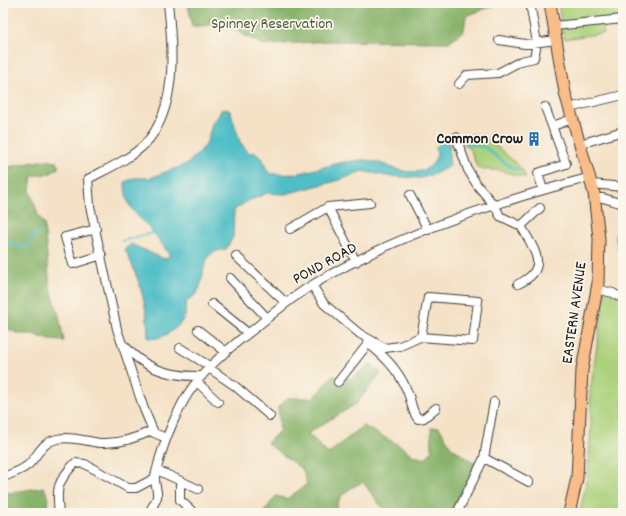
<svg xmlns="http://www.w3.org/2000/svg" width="626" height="516" font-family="Dekko,sans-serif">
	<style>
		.green { fill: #abd17b; stroke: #64764c }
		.forest { fill: #88b36b; stroke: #526844 }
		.water { fill: #50bec6; stroke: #366d71 }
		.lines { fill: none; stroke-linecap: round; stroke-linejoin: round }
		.stream { stroke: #50bec6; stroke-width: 2.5 }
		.minor-casing { stroke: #3c3a36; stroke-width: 10 }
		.major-casing { stroke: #3c3a36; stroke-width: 13 }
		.minor { stroke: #fff; stroke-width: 8 }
		.major { stroke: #f8bd89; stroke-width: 11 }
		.labels { text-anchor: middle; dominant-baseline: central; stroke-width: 3.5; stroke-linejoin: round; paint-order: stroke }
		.park-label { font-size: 16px; fill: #4e5b3d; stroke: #fbf7ec }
		.poi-label { font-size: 16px; font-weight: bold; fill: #1c1c1c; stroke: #fbf7ec; text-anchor: end }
		.street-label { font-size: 16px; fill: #1c1c1c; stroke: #fbf7ec }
	</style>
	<rect width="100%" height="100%" fill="#fbf7ec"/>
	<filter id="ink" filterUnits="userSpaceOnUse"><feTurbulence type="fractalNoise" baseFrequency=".025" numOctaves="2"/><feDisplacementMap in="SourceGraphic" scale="8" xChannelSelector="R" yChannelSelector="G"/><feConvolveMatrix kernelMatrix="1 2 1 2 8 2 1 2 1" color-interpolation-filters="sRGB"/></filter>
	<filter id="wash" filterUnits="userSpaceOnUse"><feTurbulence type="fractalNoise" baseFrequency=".012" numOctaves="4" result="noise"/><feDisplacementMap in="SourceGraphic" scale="16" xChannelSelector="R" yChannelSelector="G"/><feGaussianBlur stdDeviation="0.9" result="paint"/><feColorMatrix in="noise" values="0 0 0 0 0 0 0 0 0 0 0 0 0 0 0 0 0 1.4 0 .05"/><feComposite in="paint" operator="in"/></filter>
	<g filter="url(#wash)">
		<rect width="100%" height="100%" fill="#f4e1c6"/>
		<!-- green -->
		<path class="green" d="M 558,3 L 623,3 L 623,21 L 602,24 L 604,33 L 564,39 Z
			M 471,134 L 481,135 L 500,149 L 522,169 L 526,178 L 502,171 L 483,169 L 477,167 L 471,151 L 464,143 Z
			M 606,285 L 623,291 L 623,513 L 580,513 L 588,471 L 591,427 L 590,392 Z"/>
		<!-- forest -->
		<path class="forest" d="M 188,3 L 501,3 L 466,16 L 464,30 L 449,42 L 330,41 L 264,45 L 242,34 L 229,22 L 192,27 Z
			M 45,160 L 57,162 L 59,167 L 51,173 L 32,176 L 30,190 L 38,215 L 44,224 L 50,287 L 58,312 L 64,341 L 50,340 L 33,334 L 19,334 L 3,326 L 3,168 Z
			M 370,364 L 381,373 L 356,404 L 308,433 L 328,454 L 363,426 L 399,445 L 414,456 L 425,459 L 432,451 L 431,428 L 439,427 L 451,447 L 476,464 L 450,513 L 386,513 L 363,482 C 350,488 335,496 336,513 L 263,513 L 276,496 L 287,499 L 307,484 L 303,470 L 267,443 L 280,430 L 278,407 L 288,398 L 313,398 L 332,376 L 351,379 Z
			M 44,487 L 48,498 L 46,513 L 3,513 L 3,494 Z"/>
		<!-- water -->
		<path class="water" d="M 226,109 L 230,110 L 240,142 L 249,153 L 254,152 L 263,159 L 266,169 L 271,174 C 279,174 287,175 295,174 C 317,170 339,161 362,160 C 383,160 399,176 421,171 C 430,169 435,162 437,154 L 435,148 L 442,141 L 450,143 L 449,157 L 450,166 L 434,174 L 421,178 L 387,176 L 362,171 L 340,180 L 285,194 L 267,193 L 248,201 L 234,210 L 233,237 L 226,249 C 222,250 214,251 211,254 C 198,266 208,292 187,300 C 186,305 186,311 185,316 C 180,328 161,341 148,338 C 148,306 139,278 125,249 L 131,244 L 164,259 L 170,256 C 165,249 161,242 156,236 C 140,214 125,213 125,182 L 134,178 L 150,178 L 187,164 L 206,145 L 213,121 L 218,117 L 221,110 Z"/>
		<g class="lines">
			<!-- stream -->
			<path class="stream" d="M 466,144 L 484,147 L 512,168 L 519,169
				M 615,235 L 619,250 L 623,253
				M 122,241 L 156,232
				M 3,249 L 10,243 L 24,248 L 39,231"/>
		</g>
	</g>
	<g filter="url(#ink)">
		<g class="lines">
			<defs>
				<path id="minor" d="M 554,26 L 623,19
					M 499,40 L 525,44 L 556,40
					M 459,84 L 467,75 L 498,73 L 521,61 L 534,58 L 537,43 L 530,3
					M 569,108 L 623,95
					M 553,126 L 572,119
					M 456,137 L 468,170 L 477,185 L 495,206 L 500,216 L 521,226 L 540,208
					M 580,144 L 623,131
					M 592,184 L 623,187
					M 543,190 L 538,173 L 566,164 L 545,107
					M 410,195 L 428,230
					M 595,198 L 603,198 L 623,204
					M 328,207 L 370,203
					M 96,229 L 65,237 L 73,264 L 102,255
					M 290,229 L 328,207 L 356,262
					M 236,256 L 286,303
					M 230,278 L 267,318
					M 518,284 C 551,269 534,249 521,226
					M 312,285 L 324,304 L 360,334 L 385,348 L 400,346 L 420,337 L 473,341 L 478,301 L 428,297 L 421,337
					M 597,289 L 613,293 L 623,299
					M 212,304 L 248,333
					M 198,330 L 226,352
					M 370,345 C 387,358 402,375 409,396 C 412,404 412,412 418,419 L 424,418 L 436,408
					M 125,346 C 145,370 172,377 202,376
					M 180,348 L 211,367
					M 209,368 L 235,386 L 270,416
					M 197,382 L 218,402
					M 338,382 L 370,341
					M 166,438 L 154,433 L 144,409 L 117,329 L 90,206 L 88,179 C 107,169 130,159 145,144 C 178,109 173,47 168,3
					M 484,458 L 529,482
					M 157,470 L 198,489
					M 3,477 C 11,474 21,471 28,465 C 39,455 40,443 57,439 C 71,436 86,441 100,443 C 118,444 137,438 153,430
					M 180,481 L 180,500 L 194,513
					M 59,513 C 56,488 57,482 75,463 L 85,464 L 128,488 L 136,488 L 155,478
					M 149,513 C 151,508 156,502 157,497 C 158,490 154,483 155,476 C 161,450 170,426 183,402 C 199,373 227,349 254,329 C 272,314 290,299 309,287 C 390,237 499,201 591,177
					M 457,513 L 484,458 L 494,402"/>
				<path id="major" d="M 550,3 L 565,93 L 594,193 L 599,239 L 598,283 L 582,370 L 577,478 L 569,513"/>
			</defs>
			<!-- minor casing -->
			<use href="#minor" class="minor-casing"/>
			<!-- major casing -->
			<use href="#major" class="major-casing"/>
			<!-- minor -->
			<use href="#minor" class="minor"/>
			<!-- major -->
			<use href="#major" class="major"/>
		</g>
	</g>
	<!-- icons -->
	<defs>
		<symbol id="building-bare" viewBox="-9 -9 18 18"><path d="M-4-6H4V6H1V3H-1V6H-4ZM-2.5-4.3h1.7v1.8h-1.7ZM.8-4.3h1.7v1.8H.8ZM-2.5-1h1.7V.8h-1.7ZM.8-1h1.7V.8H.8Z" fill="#1f6fb2" stroke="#fbf7ec" stroke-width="2.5" paint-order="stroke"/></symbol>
	</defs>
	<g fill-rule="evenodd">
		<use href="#building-bare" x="524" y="129" width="20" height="20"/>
	</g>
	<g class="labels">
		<!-- park labels -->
		<g class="park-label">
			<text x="272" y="24">Spinney Reservation</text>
		</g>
		<!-- poi labels -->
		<g class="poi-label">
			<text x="523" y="139">Common Crow</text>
		</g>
		<!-- street labels -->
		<g class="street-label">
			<text transform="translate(325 264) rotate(-29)">POND ROAD</text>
			<text transform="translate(575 313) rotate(-82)">EASTERN AVENUE</text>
		</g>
	</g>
	<!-- margin -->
	<rect width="626" height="516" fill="none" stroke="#fbf7ec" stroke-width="16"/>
</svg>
